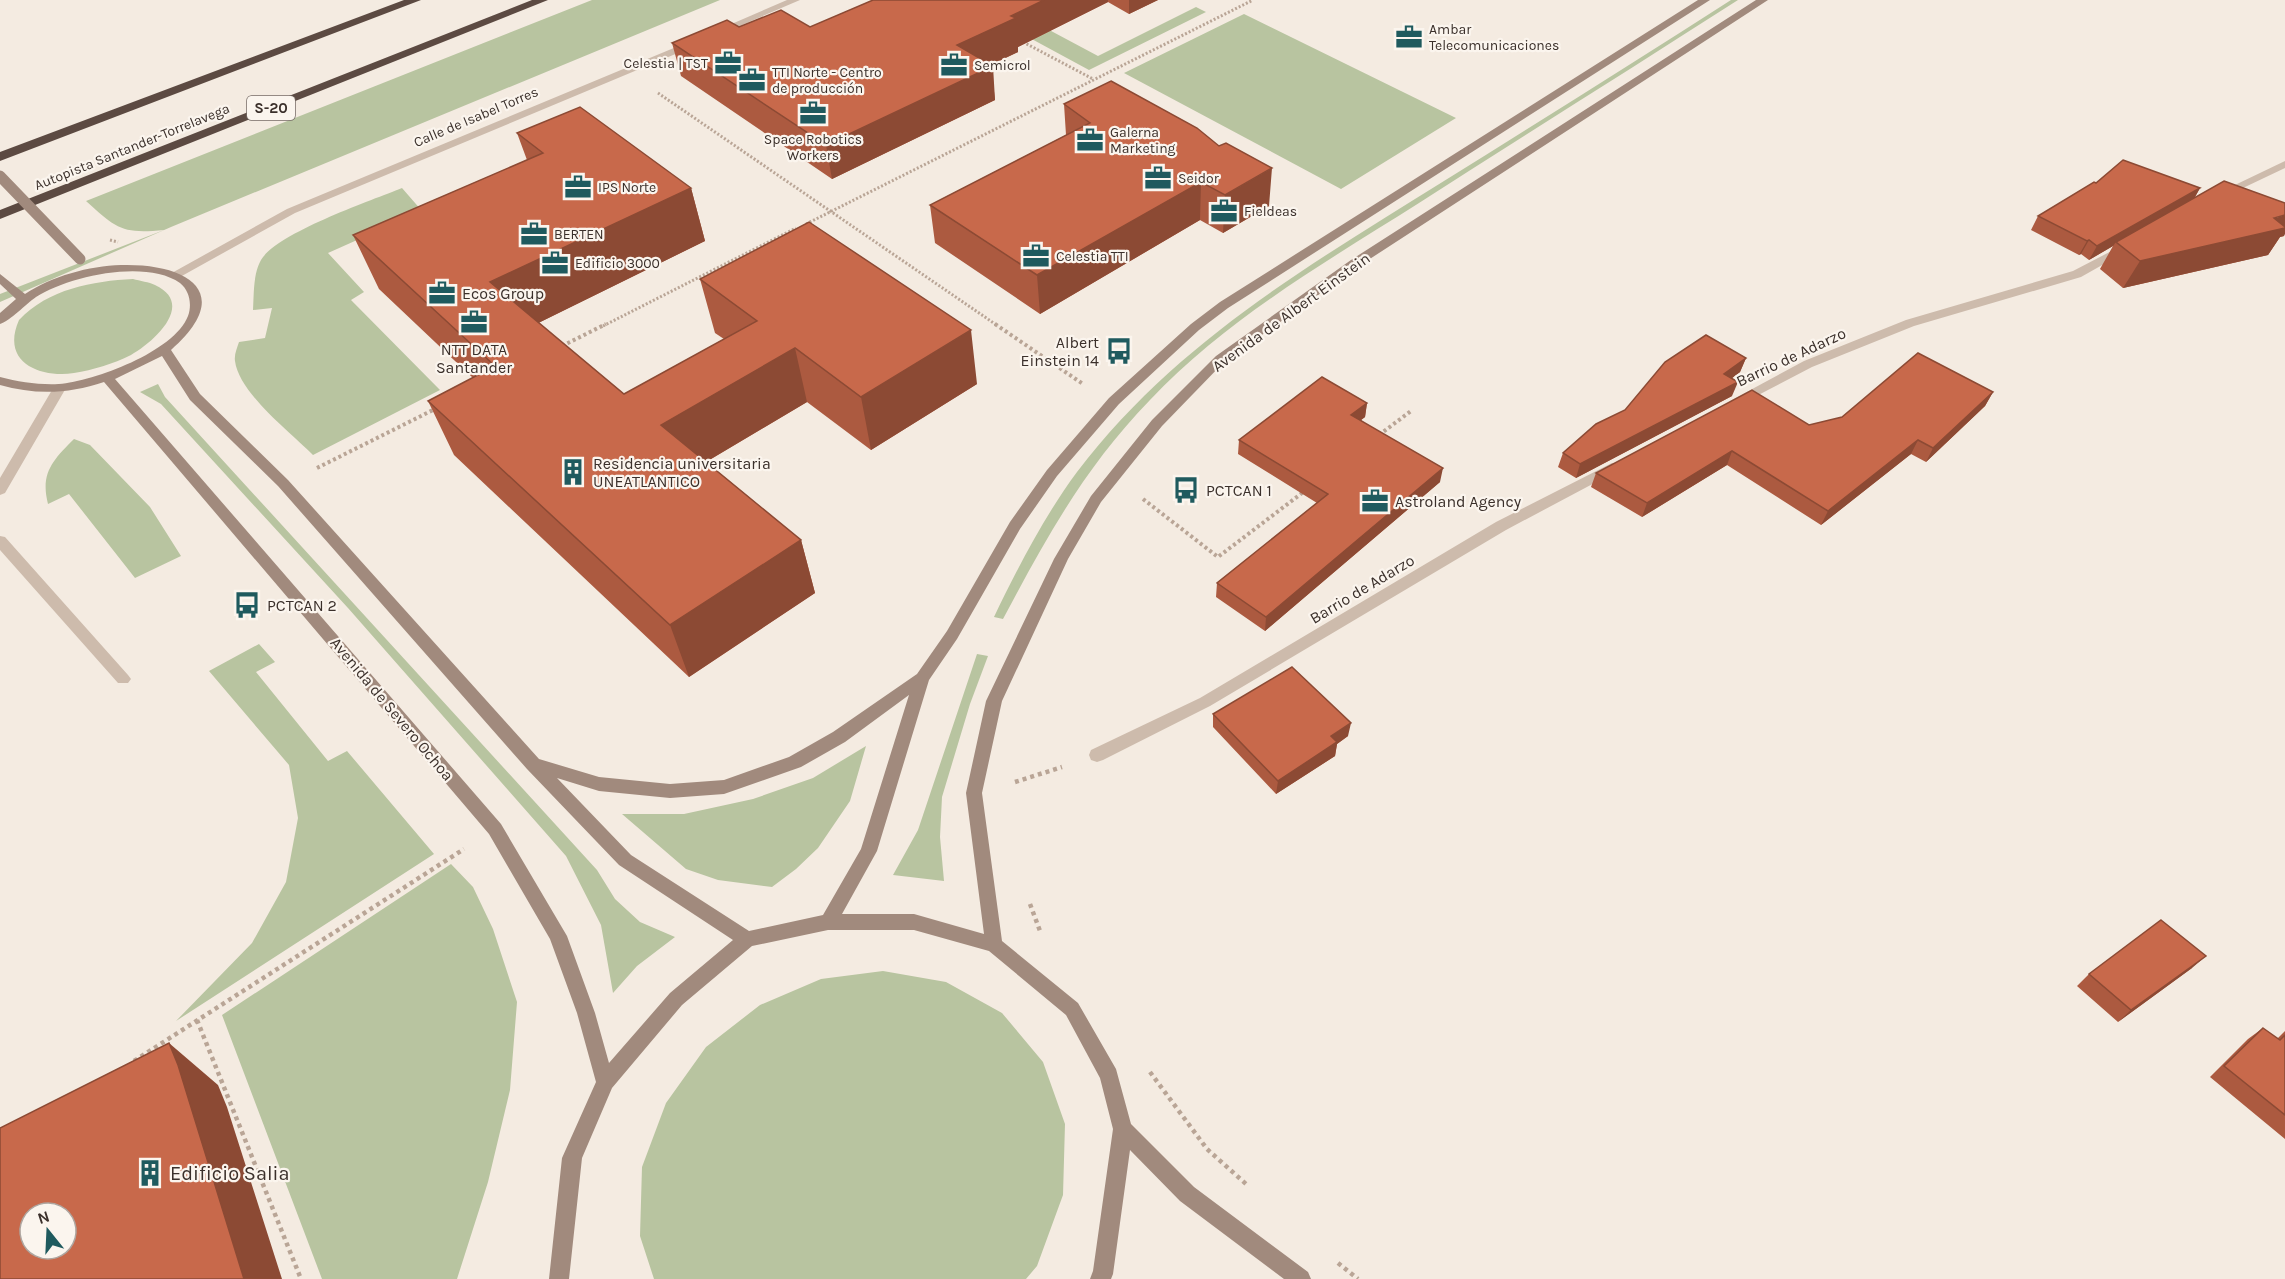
<svg xmlns="http://www.w3.org/2000/svg" width="2285" height="1279" font-family="Karla,sans-serif">
	<style>
		.green { fill: #b8c4a0 }
		.lines { fill: none; stroke-linecap: round; stroke-linejoin: round }
		.path-far2 { stroke: #b9a596; stroke-width: 3; stroke-dasharray: 2 2; stroke-linecap: butt }
		.path-far1 { stroke: #b9a596; stroke-width: 4; stroke-dasharray: 3 3; stroke-linecap: butt }
		.path { stroke: #b9a596; stroke-width: 4.5; stroke-dasharray: 4 4; stroke-linecap: butt }
		.service { fill: #cdbbac; fill-rule: evenodd }
		.minor { fill: #cdbbac; fill-rule: evenodd }
		.secondary { fill: #a18a7d; fill-rule: evenodd }
		.motorway { fill: #5c4a42; fill-rule: evenodd }
		.path-bridge { stroke: #b9a596; stroke-width: 3; stroke-dasharray: 2 2; stroke-linecap: butt }
		.secondary-bridge { stroke: #a18a7d; stroke-width: 11 }
		.wall { fill: #ac5a40 }
		.shaded-wall { fill: #8c4a34 }
		.building { fill: #c8694b; stroke: #8c4a34; stroke-width: 1.5; fill-rule: evenodd }
		.labels { text-anchor: middle; dominant-baseline: central; stroke-width: 4.5; stroke-linejoin: round; paint-order: stroke }
		.far-poi-label { font-size: 14px; fill: #3b302b; stroke: #fbf5ee; text-anchor: start }
		.far-street-label { font-size: 14px; fill: #3b302b; stroke: #fbf5ee }
		.shield { fill: #fbf5ee; stroke: #756b66; stroke-width: 1.5 }
		.shield-label { font-size: 15px; font-weight: bold; fill: #3b302b }
		.poi-label { font-size: 16px; fill: #3b302b; stroke: #fbf5ee; text-anchor: start }
		.street-label { font-size: 16px; fill: #3b302b; stroke: #fbf5ee }
		.near-poi-label { font-size: 20px; fill: #3b302b; stroke: #fbf5ee; text-anchor: start }
	</style>
	<rect width="100%" height="100%" fill="#f4ebe1"/>
	<!-- green -->
	<path class="green" d="M 592,0 L 720,0 L 171,227 L 0,302 L 0,294 L 164,230 C 122,234 117,229 86,201 Z
		M 960,0 L 993,0 L 1098,56 L 1196,7 L 1206,12 L 1089,70 Z
		M 1731,0 L 1738,0 C 1632,68 1525,135 1419,203 C 1326,262 1226,319 1150,400 C 1085,467 1046,538 1003,619 L 994,617 C 1017,569 1045,515 1077,472 C 1176,342 1308,266 1444,181 C 1540,121 1636,61 1731,0 Z
		M 1244,14 L 1456,118 L 1341,189 L 1124,73 Z
		M 402,188 L 422,211 L 328,253 L 364,292 L 351,300 L 440,390 L 313,455 C 290,432 239,393 235,361 C 234,355 237,348 239,342 L 265,338 L 272,308 L 253,310 C 254,294 253,274 261,260 C 277,233 370,201 402,188 Z
		M 133,279 C 140,281 149,282 155,285 C 196,304 154,342 131,355 C 113,364 93,370 74,373 C 41,378 0,363 19,320 C 48,289 93,281 133,279 Z
		M 158,384 L 165,397 L 597,870 L 615,899 L 640,922 L 675,937 L 637,966 L 613,993 L 601,925 L 566,856 L 348,608 L 161,404 L 140,392 Z
		M 74,439 L 90,445 L 150,507 L 181,556 L 135,578 L 69,494 L 48,504 C 40,473 53,460 74,439 Z
		M 259,644 L 275,662 L 256,672 L 328,761 L 347,751 L 434,854 L 176,1021 L 252,943 L 286,882 L 298,818 L 289,765 L 209,671 Z
		M 977,654 L 988,656 L 970,704 L 942,797 L 940,837 L 944,881 L 893,875 L 918,830 Z
		M 866,746 L 850,801 L 818,848 L 796,869 L 772,887 L 718,880 L 686,869 L 622,814 L 684,814 L 753,799 L 813,778 Z
		M 451,864 L 473,887 L 493,929 L 517,1002 L 510,1090 L 488,1182 L 457,1279 L 322,1279 L 222,1015 Z
		M 883,971 L 946,982 L 1002,1013 L 1043,1062 L 1065,1124 L 1063,1195 L 1037,1266 L 1026,1279 L 654,1279 L 640,1236 L 642,1167 L 666,1103 L 706,1047 L 760,1005 L 821,979 Z"/>
	<g class="lines">
		<!-- path-far2 -->
		<path class="path-far2" d="M 1023,42 L 1093,79
			M 658,93 L 998,326
			M 806,224 L 1253,0
			M 603,326 L 796,228"/>
		<!-- path-far1 -->
		<path class="path-far1" d="M 995,324 L 1083,384
			M 562,346 L 606,324
			M 1379,435 L 1411,411
			M 317,468 L 437,408
			M 1143,499 L 1218,557 L 1306,490"/>
		<!-- path -->
		<path class="path" d="M 1015,782 L 1062,767
			M 1030,904 L 1040,931
			M 197,1020 L 301,1279
			M 134,1061 L 464,849
			M 1150,1072 L 1207,1149 L 1246,1184
			M 1338,1263 L 1358,1279"/>
		<!-- service -->
		<path class="service" d="M 60,384 L 66,388 L 5,493 L 0,495 L 0,478 L 55,385 Z
			M 0,536 L 5,537 L 128,675 L 131,679 L 128,683 L 118,683 L 0,550 Z"/>
		<!-- minor -->
		<path class="minor" d="M 787,0 L 800,0 L 721,34 L 713,32 Z
			M 693,40 L 698,43 L 697,45 L 295,213 L 180,277 L 172,277 L 170,274 L 287,209 Z
			M 2285,161 L 2285,168 L 2224,197 L 2216,197 L 2214,195 Z
			M 2123,245 L 2127,247 L 2127,251 L 2081,277 L 1914,326 L 1812,367 L 1741,404 L 1731,404 L 1730,401 L 1804,361 L 1906,320 L 2073,271 Z
			M 1612,463 L 1617,465 L 1619,468 L 1617,471 L 1506,530 L 1210,706 L 1103,760 L 1097,762 L 1091,760 L 1089,755 L 1091,750 L 1200,698 L 1496,522 Z"/>
		<!-- secondary -->
		<path class="secondary" d="M 1698,0 L 1710,0 L 1228,308 L 1199,330 L 1119,404 L 1057,476 L 1020,529 L 957,639 L 929,680 L 877,851 L 842,914 L 914,914 L 984,934 L 966,793 L 986,701 L 1054,559 L 1091,496 L 1152,420 L 1216,356 L 1351,260 L 1756,0 L 1768,0 L 1359,266 L 1224,362 L 1162,426 L 1101,502 L 1068,559 L 1002,701 L 982,793 L 1002,941 L 1078,1003 L 1116,1069 L 1131,1124 L 1194,1187 L 1308,1272 L 1311,1279 L 1284,1279 L 1180,1201 L 1130,1150 L 1113,1274 L 1111,1279 L 1090,1279 L 1093,1271 L 1113,1129 L 1100,1078 L 1066,1015 L 989,951 L 914,930 L 828,930 L 752,946 L 682,1005 L 612,1088 L 582,1158 L 569,1279 L 549,1279 L 562,1158 L 596,1082 L 577,1013 L 550,939 L 489,834 L 104,382 C 69,394 35,395 0,385 L 0,377 C 19,382 39,385 59,384 C 94,381 174,352 188,316 C 192,305 190,291 180,283 C 146,259 69,276 36,297 C 26,304 10,321 0,324 L 0,313 L 16,299 L 0,284 L 0,274 L 25,294 C 52,276 89,266 121,265 C 188,263 236,293 171,350 L 200,394 L 288,480 L 539,759 L 599,777 L 670,784 L 724,780 L 789,757 L 833,732 L 917,674 L 947,631 L 1010,522 L 1047,470 L 1109,398 L 1191,324 L 1220,302 ZM 162,356 L 190,400 L 278,486 L 527,769 L 619,865 L 733,940 L 670,993 L 609,1063 L 595,1013 L 567,936 L 501,824 L 115,379 ZM 909,695 L 861,849 L 823,915 L 749,931 L 631,855 L 557,778 L 599,791 L 670,798 L 724,794 L 801,767 L 845,742 Z"/>
		<!-- motorway -->
		<path class="motorway" d="M 404,0 L 421,0 L 0,161 L 0,152 Z
			M 532,0 L 548,0 L 0,219 L 0,210 Z"/>
		<!-- path-bridge -->
		<path class="path-bridge" d="M 110,240 L 118,242"/>
		<!-- secondary-bridge -->
		<path class="secondary-bridge" d="M 0,176 L 80,259"/>
	</g>
	<!-- wall -->
	<path class="wall" d="M 873,0 L 1158,0 L 1129,14 L 1108,2 L 1018,47 L 1018,52 L 991,65 L 995,100 L 832,179 L 681,76 L 672,43 L 739,27 L 810,27 Z
		M 1064,104 L 1269,206 L 1223,233 L 1200,220 L 1040,314 L 935,243 L 930,205 L 1066,135 Z
		M 517,133 L 691,188 L 705,241 L 538,323 L 624,394 L 724,339 L 715,333 L 700,279 L 977,384 L 871,450 L 807,402 L 706,462 L 801,540 L 815,593 L 689,677 L 454,455 L 428,401 L 473,378 L 379,289 L 353,235 L 527,160 Z
		M 2096,183 L 2200,188 L 2195,197 L 2284,236 L 2280,237 L 2268,255 L 2123,288 L 2100,269 L 2113,246 L 2089,260 L 2081,254 L 2079,255 L 2031,230 L 2038,216 Z
		M 1746,358 L 1740,372 L 1732,378 L 1732,396 L 1576,478 L 1558,467 L 1563,453 L 1625,410 Z
		M 1993,392 L 1985,406 L 1926,462 L 1911,454 L 1821,525 L 1727,465 L 1642,517 L 1591,487 L 1596,473 L 1809,425 Z
		M 1367,403 L 1365,417 L 1361,420 L 1440,482 L 1265,631 L 1216,597 L 1217,583 L 1317,503 L 1238,454 L 1239,440 Z
		M 1213,714 L 1348,736 L 1337,744 L 1335,756 L 1276,794 L 1213,727 Z
		M 2192,968 L 2118,1022 L 2077,986 L 2089,974 Z
		M 2263,1028 L 2277,1039 L 2285,1031 L 2285,1139 L 2210,1077 L 2248,1039 Z"/>
	<!-- shaded-wall -->
	<path class="shaded-wall" d="M 1044,0 L 1108,0 L 1108,2 L 1018,47 L 1018,52 L 960,79 L 957,45 L 1011,16 Z
		M 1129,0 L 1158,0 L 1129,14 Z
		M 993,66 L 995,100 L 832,179 L 826,145 Z
		M 1272,168 L 1269,206 L 1223,233 L 1225,195 Z
		M 1201,182 L 1200,220 L 1040,314 L 1037,275 Z
		M 691,188 L 705,241 L 512,336 L 490,282 Z
		M 2200,188 L 2192,202 L 2116,242 L 2113,246 L 2089,260 L 2097,246 Z
		M 2285,215 L 2285,234 L 2284,236 L 2280,237 L 2268,255 L 2123,288 L 2140,261 Z
		M 2089,240 L 2081,254 L 2079,255 L 2087,241 Z
		M 971,330 L 977,384 L 871,450 L 861,397 Z
		M 795,348 L 807,402 L 679,478 L 661,425 Z
		M 1746,358 L 1740,372 L 1719,388 L 1724,374 Z
		M 1738,382 L 1732,396 L 1576,478 L 1580,464 Z
		M 1993,392 L 1985,406 L 1926,462 L 1933,448 Z
		M 1367,403 L 1365,417 L 1349,429 L 1351,415 Z
		M 1918,440 L 1911,454 L 1821,525 L 1828,511 Z
		M 1732,451 L 1727,465 L 1642,517 L 1647,503 Z
		M 1443,468 L 1440,482 L 1265,631 L 1266,617 Z
		M 801,540 L 815,593 L 689,677 L 670,625 Z
		M 1351,723 L 1348,736 L 1337,744 L 1335,756 L 1276,794 L 1278,781 L 1331,736 Z
		M 2206,956 L 2192,968 L 2118,1022 L 2131,1010 Z
		M 169,1043 L 218,1085 L 227,1107 L 282,1279 L 244,1279 Z"/>
	<!-- building -->
	<path class="building" d="M 873,0 L 1044,0 L 1011,16 L 1016,18 L 957,45 L 993,66 L 826,145 L 672,43 L 727,20 L 739,27 L 781,10 L 810,27 Z
		M 1111,81 L 1197,128 L 1219,146 L 1226,143 L 1272,168 L 1225,195 L 1201,182 L 1037,275 L 930,205 L 1090,123 L 1064,104 Z
		M 580,107 L 691,188 L 490,282 L 624,394 L 757,321 L 700,279 L 809,222 L 971,330 L 861,397 L 795,348 L 661,425 L 801,540 L 670,625 L 428,401 L 495,366 L 353,235 L 543,153 L 517,133 Z
		M 2123,160 L 2200,188 L 2097,246 L 2089,240 L 2087,241 L 2038,216 L 2094,182 L 2096,183 Z
		M 2224,181 L 2285,203 L 2285,215 L 2274,218 L 2285,227 L 2285,228 L 2140,261 L 2116,242 Z
		M 1706,335 L 1746,358 L 1724,374 L 1738,382 L 1580,464 L 1563,453 L 1596,424 L 1625,410 L 1665,362 Z
		M 1918,353 L 1993,392 L 1933,448 L 1918,440 L 1828,511 L 1732,451 L 1647,503 L 1596,473 L 1752,390 L 1809,425 L 1842,417 Z
		M 1322,377 L 1367,403 L 1351,415 L 1443,468 L 1266,617 L 1217,583 L 1328,494 L 1239,440 Z
		M 1292,667 L 1351,723 L 1331,736 L 1337,742 L 1278,781 L 1213,714 Z
		M 2161,920 L 2206,956 L 2131,1010 L 2089,974 Z
		M 2263,1028 L 2280,1040 L 2285,1035 L 2285,1115 L 2224,1066 Z
		M 169,1043 L 178,1065 L 244,1279 L 0,1279 L 0,1128 ZM 30,1213 L 66,1213 L 66,1249 L 30,1249 Z"/>
	<!-- icons -->
	<defs>
		<symbol id="office-bare" viewBox="-9 -9 18 18"><path d="M-6-3h4V-5.5h4V-3h4V5H-6ZM-1-4.5V-3h2v-1.5ZM-6 0V1H6V0Z" fill="#1f5a5e" stroke="#fbf5ee" stroke-width="2.5" paint-order="stroke"/></symbol>
		<symbol id="bus-bare" viewBox="-9 -9 18 18"><path d="M-5-6H5V4H4V6H2V4H-2V6H-4V4H-5ZM-3.5-4V0h7V-4ZM-3.5 1.2v1.5H-2V1.2ZM2 1.2v1.5H3.5V1.2Z" fill="#1f5a5e" stroke="#fbf5ee" stroke-width="2.5" paint-order="stroke"/></symbol>
		<symbol id="building-bare" viewBox="-9 -9 18 18"><path d="M-4-6H4V6H1V3H-1V6H-4ZM-2.5-4.3h1.7v1.8h-1.7ZM.8-4.3h1.7v1.8H.8ZM-2.5-1h1.7V.8h-1.7ZM.8-1h1.7V.8H.8Z" fill="#1f5a5e" stroke="#fbf5ee" stroke-width="2.5" paint-order="stroke"/></symbol>
	</defs>
	<g fill-rule="evenodd">
		<use href="#office-bare" x="1390" y="18" width="38" height="38"/>
		<use href="#office-bare" x="709" y="44" width="38" height="38"/>
		<use href="#office-bare" x="935" y="46" width="38" height="38"/>
		<use href="#office-bare" x="733" y="61" width="38" height="38"/>
		<use href="#office-bare" x="794" y="94" width="38" height="38"/>
		<use href="#office-bare" x="1071" y="121" width="38" height="38"/>
		<use href="#office-bare" x="1139" y="159" width="38" height="38"/>
		<use href="#office-bare" x="559" y="168" width="38" height="38"/>
		<use href="#office-bare" x="1205" y="192" width="38" height="38"/>
		<use href="#office-bare" x="515" y="215" width="38" height="38"/>
		<use href="#office-bare" x="1017" y="237" width="38" height="38"/>
		<use href="#office-bare" x="536" y="244" width="38" height="38"/>
		<use href="#office-bare" x="423" y="274" width="38" height="38"/>
		<use href="#office-bare" x="455" y="303" width="38" height="38"/>
		<use href="#bus-bare" x="1100" y="332" width="38" height="38"/>
		<use href="#building-bare" x="554" y="453" width="38" height="38"/>
		<use href="#bus-bare" x="1167" y="471" width="38" height="38"/>
		<use href="#office-bare" x="1356" y="482" width="38" height="38"/>
		<use href="#bus-bare" x="228" y="586" width="38" height="38"/>
		<use href="#building-bare" x="131" y="1154" width="38" height="38"/>
	</g>
	<g class="labels">
		<!-- far-poi labels -->
		<g class="far-poi-label">
			<text x="1429" y="29">Ambar<tspan x="1429" dy="16">Telecomunicaciones</tspan></text>
			<text x="708" y="63" text-anchor="end">Celestia | TST</text>
			<text x="974" y="65">Semicrol</text>
			<text x="772" y="72">TTI Norte - Centro<tspan x="772" dy="16">de producción</tspan></text>
			<text x="1110" y="132">Galerna<tspan x="1110" dy="16">Marketing</tspan></text>
			<text x="813" y="139" text-anchor="middle">Space Robotics<tspan x="813" dy="16">Workers</tspan></text>
			<text x="1178" y="178">Seidor</text>
			<text x="598" y="187">IPS Norte</text>
			<text x="1244" y="211">Fieldeas</text>
			<text x="554" y="234">BERTEN</text>
			<text x="1056" y="256">Celestia TTI</text>
			<text x="575" y="263">Edificio 3000</text>
		</g>
		<!-- far-street labels -->
		<g class="far-street-label">
			<text transform="translate(476 117) rotate(-23)">Calle de Isabel Torres</text>
			<text transform="translate(132 147) rotate(-22)">Autopista Santander-Torrelavega</text>
		</g>
		<!-- shield labels -->
		<rect class="shield" x="247" y="96" width="48" height="24" rx="4.5"/>
		<g class="shield-label">
			<text x="271" y="108">S-20</text>
		</g>
		<!-- poi labels -->
		<g class="poi-label">
			<text x="462" y="293">Ecos Group</text>
			<text x="1099" y="342" text-anchor="end">Albert<tspan x="1099" dy="18">Einstein 14</tspan></text>
			<text x="474" y="349" text-anchor="middle">NTT DATA<tspan x="474" dy="18">Santander</tspan></text>
			<text x="593" y="463">Residencia universitaria<tspan x="593" dy="18">UNEATLANTICO</tspan></text>
			<text x="1206" y="490">PCTCAN 1</text>
			<text x="1395" y="501">Astroland Agency</text>
			<text x="267" y="605">PCTCAN 2</text>
		</g>
		<!-- street labels -->
		<g class="street-label">
			<text transform="translate(1291 312) rotate(-36)">Avenida de Albert Einstein</text>
			<text transform="translate(1791 357) rotate(-25)">Barrio de Adarzo</text>
			<text transform="translate(1362 589) rotate(-31)">Barrio de Adarzo</text>
			<text transform="translate(392 709) rotate(50)">Avenida de Severo Ochoa</text>
		</g>
		<!-- near-poi labels -->
		<g class="near-poi-label">
			<text x="170" y="1173">Edificio Salia</text>
		</g>
	</g>
	<!-- north arrow -->
	<g transform="translate(48 1231) rotate(342)"><circle r="28" fill="#fbf5ee" stroke="#aea6a0" stroke-width="1.5"/>
	<path d="M0-4.5L10 22L0 15L-10 22Z" fill="#1f5a5e"/>
	<text y="-9" font-size="16" font-weight="bold" text-anchor="middle" fill="#3b302b">N</text>
	</g>
</svg>
